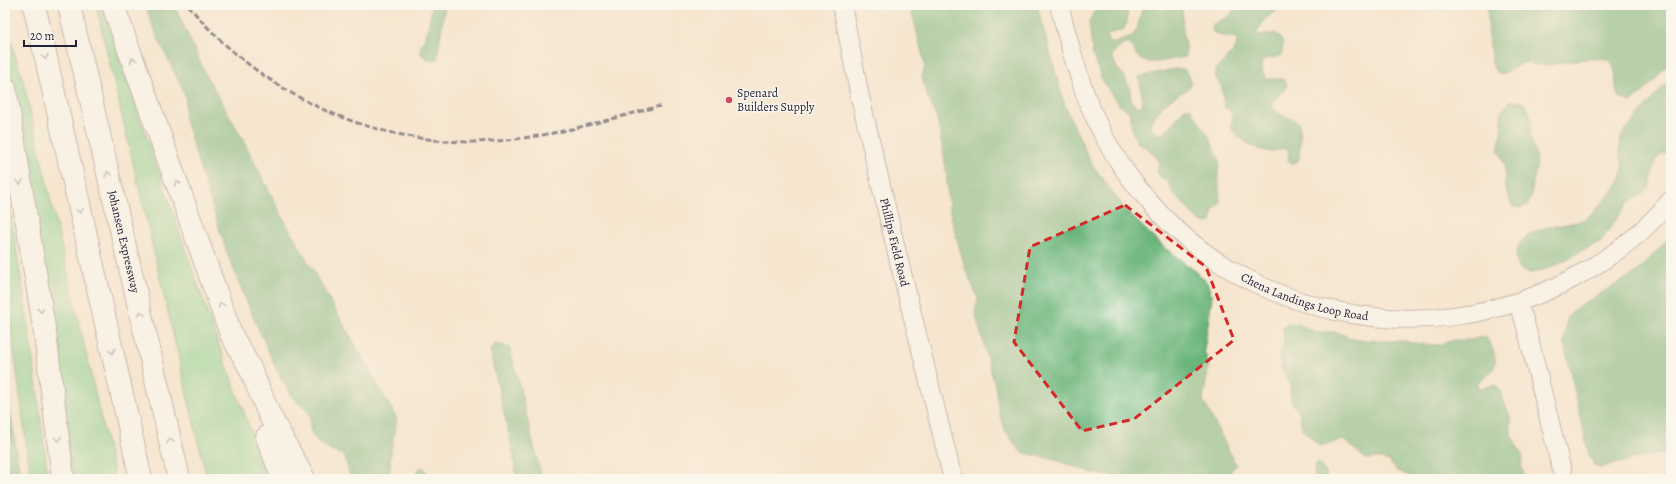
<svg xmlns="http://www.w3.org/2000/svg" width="1676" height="484" font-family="Alegreya,serif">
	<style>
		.green { fill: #84d392; stroke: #537a66 }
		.forest { fill: #6bb57c; stroke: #466c5c }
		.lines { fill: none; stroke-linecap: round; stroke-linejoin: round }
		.minor-casing { stroke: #8c8485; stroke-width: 20 }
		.highway-casing { stroke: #8c8485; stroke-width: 24 }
		.minor { stroke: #fff; stroke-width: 18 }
		.highway { stroke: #fff; stroke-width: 22 }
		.rail { stroke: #22223b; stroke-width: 3; stroke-dasharray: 6 3; stroke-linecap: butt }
		.oneway { stroke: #9c9ca7 }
		.marked { fill: none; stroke: #d62828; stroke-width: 3; stroke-dasharray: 8 5; stroke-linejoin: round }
		.poi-dot { fill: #d1495b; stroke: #fbf7ec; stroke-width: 1.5 }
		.labels { text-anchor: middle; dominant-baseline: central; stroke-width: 3; stroke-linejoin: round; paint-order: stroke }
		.poi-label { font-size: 12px; fill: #22223b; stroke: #fbf7ec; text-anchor: start }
		.street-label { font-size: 12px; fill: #22223b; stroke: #fbf7ec }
	</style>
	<rect width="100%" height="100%" fill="#fbf7ec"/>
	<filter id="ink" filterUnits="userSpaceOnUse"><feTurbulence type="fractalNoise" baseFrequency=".025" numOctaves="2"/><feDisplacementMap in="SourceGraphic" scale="8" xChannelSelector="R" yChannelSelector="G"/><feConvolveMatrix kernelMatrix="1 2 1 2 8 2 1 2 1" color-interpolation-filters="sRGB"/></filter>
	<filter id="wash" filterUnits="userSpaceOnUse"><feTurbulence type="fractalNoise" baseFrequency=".012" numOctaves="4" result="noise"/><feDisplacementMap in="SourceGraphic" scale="16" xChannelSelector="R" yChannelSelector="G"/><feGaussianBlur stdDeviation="0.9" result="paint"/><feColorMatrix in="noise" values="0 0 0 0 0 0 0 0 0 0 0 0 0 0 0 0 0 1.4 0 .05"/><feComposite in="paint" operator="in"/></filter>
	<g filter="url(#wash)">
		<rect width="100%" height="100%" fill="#f6e6cf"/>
		<!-- green -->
		<path class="green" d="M 96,5 L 101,5 L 217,340 L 269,479 L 207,479 Z
			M 5,23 L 23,80 L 115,479 L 71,479 L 28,187 L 5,49 Z
			M 5,177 C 21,277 37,378 48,479 L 31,479 L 5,282 Z"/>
		<!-- forest -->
		<path class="forest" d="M 145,5 L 174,5 L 206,75 L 241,136 L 281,214 L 397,419 L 391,451 L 389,479 L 351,479 L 344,455 L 329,450 L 317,441 L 310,430 L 310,415 L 306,409 L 293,398 L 278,373 L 248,305 L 227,253 L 184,117 L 186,97 L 157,36 Z
			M 432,5 L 445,5 L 437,59 L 429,60 L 421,54 L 420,49 L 428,30 Z
			M 908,5 L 1037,5 L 1065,106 L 1091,163 L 1128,213 L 1166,249 L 1198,273 L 1208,284 L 1212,298 L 1204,350 L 1209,365 L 1203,400 L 1236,465 L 1224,479 L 1124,479 L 1090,472 L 1055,460 L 1021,452 L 1006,432 L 999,412 L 995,386 L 975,312 L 978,298 L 966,271 L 955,232 L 949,208 L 946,169 L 940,134 L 937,119 L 927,95 L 922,78 L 925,66 L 914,20 Z
			M 1093,5 L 1128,5 L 1127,23 L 1123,30 L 1108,34 L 1107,38 L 1111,44 L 1132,37 L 1137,29 L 1143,5 L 1182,5 L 1183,33 L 1186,51 L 1185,57 C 1172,58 1147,68 1138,57 C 1133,52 1136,49 1129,44 L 1124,44 L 1111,55 L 1117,68 L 1123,74 L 1130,89 L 1131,100 L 1136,107 L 1143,105 L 1139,77 L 1174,69 L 1184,69 L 1190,77 L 1191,85 C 1186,91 1182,92 1175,96 C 1167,100 1153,116 1150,125 L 1153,132 L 1162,135 L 1170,127 L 1185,108 L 1190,108 L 1210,138 L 1220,161 L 1218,172 L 1220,203 L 1213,211 L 1213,216 L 1211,222 L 1206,223 L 1199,221 L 1173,193 L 1169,183 L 1160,177 L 1157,171 L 1159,164 L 1156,157 L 1148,148 L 1138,143 L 1133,134 L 1129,111 L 1118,104 L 1102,80 L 1093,56 L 1089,22 L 1095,9 Z
			M 1235,5 L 1280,5 L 1279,9 L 1266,18 L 1257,32 L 1258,35 L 1276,33 C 1284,40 1284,46 1281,56 L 1264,59 C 1260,66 1262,72 1266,79 L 1283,79 L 1287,83 C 1286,92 1277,96 1271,103 C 1277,120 1295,114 1299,125 C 1302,135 1299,148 1299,159 L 1297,162 L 1292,163 L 1288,160 L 1289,151 L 1285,148 C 1261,157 1248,145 1231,129 L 1231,123 L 1233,120 L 1231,111 L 1225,108 L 1221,85 L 1216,78 L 1215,72 C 1221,61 1236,54 1237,41 L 1233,37 L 1224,37 L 1213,32 L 1211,26 C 1222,17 1231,21 1235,5 Z
			M 1487,5 L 1661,5 L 1671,14 C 1671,23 1673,50 1671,58 C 1668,67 1640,98 1631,102 L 1619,97 C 1612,83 1620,73 1609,59 C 1596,58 1584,59 1571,61 C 1556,63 1541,69 1526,62 C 1518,64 1510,71 1503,73 C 1501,74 1496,73 1495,70 C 1489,64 1488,16 1487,5 Z
			M 1671,80 L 1671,151 L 1661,155 L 1655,161 L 1650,186 L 1643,194 L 1628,203 L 1601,241 L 1550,268 L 1531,273 L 1520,269 C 1508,248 1525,234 1545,228 C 1557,225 1580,224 1589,216 C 1599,207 1625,181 1623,167 C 1622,159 1618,152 1620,143 C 1620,140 1622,135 1624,132 C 1628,127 1634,122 1638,116 C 1649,104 1658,91 1671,80 Z
			M 1510,101 C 1515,101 1523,101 1526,106 C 1534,116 1530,124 1530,135 C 1530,142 1535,149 1536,156 C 1538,166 1535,173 1533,183 C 1531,196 1531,213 1512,206 L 1505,186 L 1505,166 L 1498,148 C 1502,136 1502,124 1501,112 Z
			M 1671,236 L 1671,452 L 1633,459 L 1601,468 L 1594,465 L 1589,455 L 1586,442 L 1564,343 L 1567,318 L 1570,313 L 1578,307 L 1637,272 Z
			M 1289,324 L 1297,324 L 1316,332 L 1336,332 L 1357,340 L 1405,341 L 1420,344 L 1439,345 L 1454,340 L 1472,340 L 1485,336 C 1493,348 1501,362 1489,374 C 1485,378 1480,379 1477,384 L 1478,389 L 1493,385 L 1498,387 L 1501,393 L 1510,417 L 1511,435 L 1523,457 L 1521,464 L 1525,479 L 1416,479 L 1397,471 L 1389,461 L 1377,458 L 1366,459 L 1344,440 L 1319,446 L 1302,429 L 1300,415 L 1292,402 L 1290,393 L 1291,385 L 1281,367 L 1279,354 L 1284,342 L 1283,326 Z
			M 499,344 L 510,348 L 542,479 L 517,479 L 511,443 L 490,352 L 493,345 Z
			M 5,376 L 19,468 L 19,479 L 5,479 Z
			M 1316,464 L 1320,464 L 1328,479 L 1315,479 L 1314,468 Z
			M 423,467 L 433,479 L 417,479 L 417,470 Z"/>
	</g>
	<g filter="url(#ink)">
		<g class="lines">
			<defs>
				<g id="minor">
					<path id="s1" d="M 842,5 L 860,97 L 897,253 L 953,479"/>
					<path id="s2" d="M 1059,5 C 1077,74 1091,129 1137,187 C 1239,318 1423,356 1570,280 C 1608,260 1644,233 1671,200"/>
					<path d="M 1517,303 L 1524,319 L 1564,479"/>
				</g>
				<g id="highway">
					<path d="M 34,5 L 141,479"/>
					<path id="s3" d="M 69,5 L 179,479"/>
					<path d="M 113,5 L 231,334 L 250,368 L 269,414 L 304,479"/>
					<path d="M 5,88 L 45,333 L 63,479"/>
					<path d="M 267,437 L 283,479"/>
				</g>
			</defs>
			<!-- minor casing -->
			<use href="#minor" class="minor-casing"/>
			<!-- highway casing -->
			<use href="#highway" class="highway-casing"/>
			<!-- minor -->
			<use href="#minor" class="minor"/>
			<!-- highway -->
			<use href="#highway" class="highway"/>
			<!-- rail -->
			<path class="rail" d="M 188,5 C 264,99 386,153 507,140 C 559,135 610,119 660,106"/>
		</g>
		<!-- one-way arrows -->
		<defs><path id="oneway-chevron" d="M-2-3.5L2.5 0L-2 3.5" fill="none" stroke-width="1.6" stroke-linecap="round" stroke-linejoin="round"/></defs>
		<g class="oneway">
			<use href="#oneway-chevron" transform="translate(45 57) rotate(77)"/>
			<use href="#oneway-chevron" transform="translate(133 60) rotate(-110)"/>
			<use href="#oneway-chevron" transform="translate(108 174) rotate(-103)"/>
			<use href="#oneway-chevron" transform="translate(20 182) rotate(81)"/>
			<use href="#oneway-chevron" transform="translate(177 183) rotate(-110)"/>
			<use href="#oneway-chevron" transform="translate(80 211) rotate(77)"/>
			<use href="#oneway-chevron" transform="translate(221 305) rotate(-110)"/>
			<use href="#oneway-chevron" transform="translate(41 310) rotate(81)"/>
			<use href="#oneway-chevron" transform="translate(141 314) rotate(-103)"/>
			<use href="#oneway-chevron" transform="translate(112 351) rotate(77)"/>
			<use href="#oneway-chevron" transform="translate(58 439) rotate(83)"/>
			<use href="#oneway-chevron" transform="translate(170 441) rotate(-103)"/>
		</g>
	</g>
	<!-- marked area -->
	<path d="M0 0H1676V484H0ZM 1125,205 L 1206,267 L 1234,340 L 1134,419 L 1082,431 L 1014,342 L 1030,247 Z" fill="#f6e6cf" fill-opacity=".55" fill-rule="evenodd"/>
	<path class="marked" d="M 1125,205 L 1206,267 L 1234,340 L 1134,419 L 1082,431 L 1014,342 L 1030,247 Z"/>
	<!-- markers -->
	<circle class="poi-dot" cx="729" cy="100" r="4"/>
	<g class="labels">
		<!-- poi labels -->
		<g class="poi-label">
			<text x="737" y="93">Spenard<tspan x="737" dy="14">Builders Supply</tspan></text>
		</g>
		<!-- street labels -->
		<g class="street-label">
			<text stroke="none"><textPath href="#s3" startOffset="243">Johansen Expressway</textPath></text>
			<text stroke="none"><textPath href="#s1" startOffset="243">Phillips Field Road</textPath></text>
			<text stroke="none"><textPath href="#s2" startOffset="405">Chena Landings Loop Road</textPath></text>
		</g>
	</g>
	<!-- margin -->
	<rect width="1676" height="484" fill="none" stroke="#fbf7ec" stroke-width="20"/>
	<!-- scale -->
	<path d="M24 40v6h52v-6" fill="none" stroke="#22223b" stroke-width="2"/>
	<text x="30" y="40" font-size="12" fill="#22223b" stroke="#fbf7ec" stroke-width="3" paint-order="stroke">20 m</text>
</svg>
